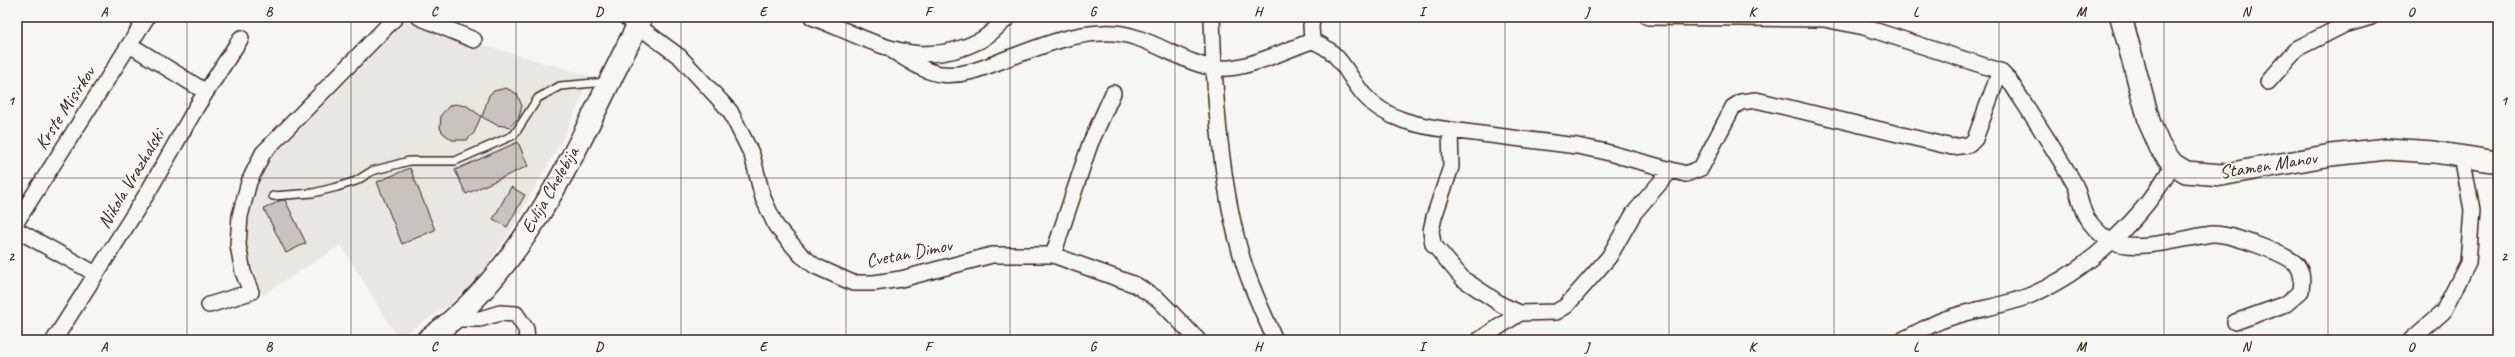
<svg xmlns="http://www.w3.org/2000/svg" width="2515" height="357" font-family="Caveat,sans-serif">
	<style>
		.built { fill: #e8e7e2 }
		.building { fill: #c8c3be; stroke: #3b2a1e }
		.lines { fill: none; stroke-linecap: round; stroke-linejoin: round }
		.lane-casing { stroke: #3b2a1e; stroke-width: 10 }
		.street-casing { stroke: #3b2a1e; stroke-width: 18 }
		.secondary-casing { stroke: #3b2a1e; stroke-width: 24 }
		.lane { stroke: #f6f6f2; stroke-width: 7 }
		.street { stroke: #f6f6f2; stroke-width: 15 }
		.secondary { stroke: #f6f6f2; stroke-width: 21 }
		.grid { fill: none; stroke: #3b2a1e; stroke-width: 1; stroke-opacity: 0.55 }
		.labels { text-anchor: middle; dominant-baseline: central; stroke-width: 3.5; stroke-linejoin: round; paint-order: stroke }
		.street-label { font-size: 19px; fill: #3b2a1e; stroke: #f6f6f2 }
		.neatline { fill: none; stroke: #3b2a1e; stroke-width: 1.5 }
		.grid-label { font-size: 13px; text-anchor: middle; font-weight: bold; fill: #3b2a1e }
	</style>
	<rect width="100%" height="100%" fill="#f6f6f2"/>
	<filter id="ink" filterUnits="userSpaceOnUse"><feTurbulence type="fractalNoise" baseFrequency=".025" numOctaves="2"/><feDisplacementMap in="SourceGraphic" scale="8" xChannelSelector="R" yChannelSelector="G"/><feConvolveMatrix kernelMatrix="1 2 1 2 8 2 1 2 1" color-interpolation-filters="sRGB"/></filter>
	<g filter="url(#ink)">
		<!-- built -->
		<path class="built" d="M 405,22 L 589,76 L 583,95 L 561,142 L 506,238 L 481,274 L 449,305 L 398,338 L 341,245 L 262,295 L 245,244 L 246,220 L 256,189 L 268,162 Z"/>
		<!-- building -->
		<path class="building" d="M 506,88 L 517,94 L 522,106 L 519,117 L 510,127 L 497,125 L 482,117 L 489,95 L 494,91 Z
			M 455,104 L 467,106 L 481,116 L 474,133 L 467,140 L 452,140 L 443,133 L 440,128 L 441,115 L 449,106 Z
			M 518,142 L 528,166 L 466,194 L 455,170 Z
			M 410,168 L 435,230 L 402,244 L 377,182 Z
			M 511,187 L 525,195 L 507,227 L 493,219 Z
			M 281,200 L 285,200 L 306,243 L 286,253 L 264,209 Z"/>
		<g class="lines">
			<defs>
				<path id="lane" d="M 273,196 L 313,193 L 337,187 L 356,181 L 372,171 L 409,161 L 455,161 L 514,135 L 538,98 L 560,86 L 606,82"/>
				<path id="street" d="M 419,17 L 474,40
					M 626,17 L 680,57 L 730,111 L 752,155 L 763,198 L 776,226 L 801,255 L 815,266 L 853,283 L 874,283 L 901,279 L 992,255 L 1053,255 L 1136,285 L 1159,300 L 1198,340
					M 812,17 C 872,40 917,73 981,40 C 991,34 1000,24 1009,17
					M 1212,17 C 1214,91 1221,190 1243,261 C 1251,288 1264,314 1275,340
					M 1648,17 L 1824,19 L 1864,27 L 2000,71 L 2009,80 C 2031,114 2054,148 2074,183 C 2080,194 2080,209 2088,220 C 2094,228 2103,238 2113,242 C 2139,252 2184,238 2212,234 C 2228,233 2286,253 2297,265 C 2303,273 2302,281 2301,291 L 2286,304 L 2235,322
					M 1312,41 C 1341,51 1346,74 1364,95 C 1386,120 1419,126 1450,130 L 1451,167 L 1434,217 L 1431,231 L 1433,244 L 1463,279 L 1502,305 L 1520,313 L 1556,312 L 1566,306 L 1609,257 L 1634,213 L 1671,170 L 1686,174 L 1701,168 L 1733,107 L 1741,102 L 1756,100 L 1952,147 L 1969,145 L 1975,139 L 2000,71
					M 130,45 L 206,92
					M 893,51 C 908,60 924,72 941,74 C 964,77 985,67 1006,59 C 1037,48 1068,34 1102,33 C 1146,30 1178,64 1217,68 C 1245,71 1285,50 1312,41 L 1311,26 L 1313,17
					M 2268,82 L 2298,48 L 2344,25 L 2371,17
					M 1450,130 L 1577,146 L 1602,151 L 1671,170
					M 17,221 L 147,17
					M 17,230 L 96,274
					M 1053,255 L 1090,144 L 1113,93
					M 209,305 L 251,292 L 243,272 L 238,245 L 240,216 L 249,182 L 263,153 L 396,17
					M 454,319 L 480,319 L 500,313 L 516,314 L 526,329 L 527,340
					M 54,340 L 148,192 L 197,106 L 241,38
					M 1479,340 L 1520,313
					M 1902,340 C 1916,334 1929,325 1943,320 C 1971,309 2003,307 2031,295 C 2086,272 2145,217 2173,164
					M 2411,340 L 2443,312 L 2468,263 L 2472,210 L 2462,156"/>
				<path id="secondary" d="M 2121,17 L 2150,124 L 2160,147 L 2173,164 L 2186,172 L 2221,175 L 2331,155 L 2387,149 L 2434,152 L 2498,162
					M 427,340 C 533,265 584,128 642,17"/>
			</defs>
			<!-- lane casing -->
			<use href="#lane" class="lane-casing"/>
			<!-- street casing -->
			<use href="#street" class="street-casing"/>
			<!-- secondary casing -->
			<use href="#secondary" class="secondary-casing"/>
			<!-- lane -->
			<use href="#lane" class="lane"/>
			<!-- street -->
			<use href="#street" class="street"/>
			<!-- secondary -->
			<use href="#secondary" class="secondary"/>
		</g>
	</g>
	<!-- grid -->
	<path class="grid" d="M 187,17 L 187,340M 351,17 L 351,340M 516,17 L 516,340M 681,17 L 681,340M 846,17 L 846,340M 1010,17 L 1010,340M 1175,17 L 1175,340M 1340,17 L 1340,340M 1505,17 L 1505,340M 1669,17 L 1669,340M 1834,17 L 1834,340M 1999,17 L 1999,340M 2164,17 L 2164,340M 2328,17 L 2328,340M 17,178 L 2498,178"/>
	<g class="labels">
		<!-- street labels -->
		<g class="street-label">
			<text transform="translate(65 108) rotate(-57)">Krste Misirkov</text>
			<text transform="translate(2268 165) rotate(-9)">Stamen Manov</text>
			<text transform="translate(131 179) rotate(-59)">Nikola Vrazhalski</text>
			<text transform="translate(550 190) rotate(-60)">Evlija Chelebija</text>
			<text transform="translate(909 253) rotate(-11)">Cvetan Dimov</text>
		</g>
	</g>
	<!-- margin -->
	<rect width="2515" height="357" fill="none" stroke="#f6f6f2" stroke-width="44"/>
	<rect x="22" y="22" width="2471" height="313" class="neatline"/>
	<g class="grid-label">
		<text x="104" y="16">A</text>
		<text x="269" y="16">B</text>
		<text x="434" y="16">C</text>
		<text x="599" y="16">D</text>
		<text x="763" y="16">E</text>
		<text x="928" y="16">F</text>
		<text x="1093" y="16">G</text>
		<text x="1258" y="16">H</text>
		<text x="1422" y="16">I</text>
		<text x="1587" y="16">J</text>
		<text x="1752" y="16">K</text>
		<text x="1916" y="16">L</text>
		<text x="2081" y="16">M</text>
		<text x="2246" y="16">N</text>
		<text x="2411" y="16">O</text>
		<text x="11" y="105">1</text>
		<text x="2504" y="105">1</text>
		<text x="11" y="261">2</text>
		<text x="2504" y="261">2</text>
		<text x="104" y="351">A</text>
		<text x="269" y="351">B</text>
		<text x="434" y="351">C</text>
		<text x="599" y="351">D</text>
		<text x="763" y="351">E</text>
		<text x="928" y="351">F</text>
		<text x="1093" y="351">G</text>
		<text x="1258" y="351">H</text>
		<text x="1422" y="351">I</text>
		<text x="1587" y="351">J</text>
		<text x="1752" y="351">K</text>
		<text x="1916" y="351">L</text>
		<text x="2081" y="351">M</text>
		<text x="2246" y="351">N</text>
		<text x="2411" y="351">O</text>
	</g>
</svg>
